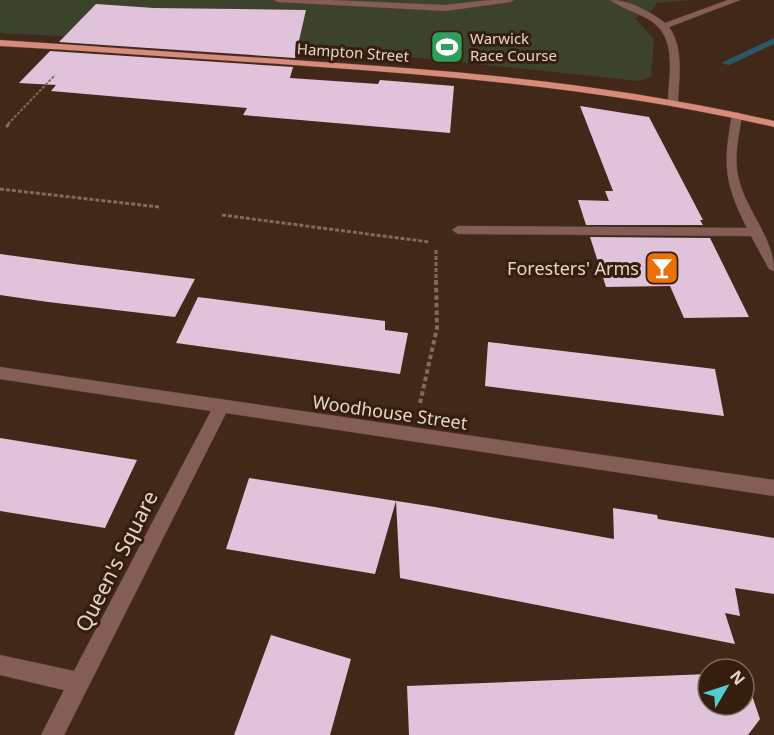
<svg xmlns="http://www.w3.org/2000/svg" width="774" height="735" font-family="'Noto Sans',sans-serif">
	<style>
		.green { fill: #3d422d }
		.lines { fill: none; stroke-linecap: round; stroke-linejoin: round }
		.stream { fill: #295967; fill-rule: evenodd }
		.building { fill: #e0c2da }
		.minor-casing { stroke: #5b4435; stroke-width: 1 }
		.major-casing { stroke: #5b4435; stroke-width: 1 }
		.path-far2 { stroke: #806a5d; stroke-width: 2; stroke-dasharray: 3 1.5; stroke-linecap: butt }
		.path-far1 { stroke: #806a5d; stroke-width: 3; stroke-dasharray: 4 2; stroke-linecap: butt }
		.path { stroke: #806a5d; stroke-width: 4; stroke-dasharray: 4.5 3; stroke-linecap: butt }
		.minor { fill: #845d56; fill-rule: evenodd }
		.major { fill: #d88a7b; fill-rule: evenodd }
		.labels { text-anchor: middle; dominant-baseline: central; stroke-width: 6; stroke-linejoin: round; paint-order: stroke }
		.far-poi-label { font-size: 15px; fill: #e5d4cb; stroke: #361e0f; text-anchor: start }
		.far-street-label { font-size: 15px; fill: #e5d4cb; stroke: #361e0f }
		.poi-label { font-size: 18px; fill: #e5d4cb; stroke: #361e0f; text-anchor: end }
		.street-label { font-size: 18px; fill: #e5d4cb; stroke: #361e0f }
		.near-street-label { font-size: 21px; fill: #e5d4cb; stroke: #361e0f }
	</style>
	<rect width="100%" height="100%" fill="#412819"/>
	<!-- green -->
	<path class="green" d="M 0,0 L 692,0 L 657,3 L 651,11 L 635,18 L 654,39 L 651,77 L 639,81 L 382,54 L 0,33 Z"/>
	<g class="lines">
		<!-- stream -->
		<path class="stream" d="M 774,38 L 774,44 L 729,65 L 721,63 Z"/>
	</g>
	<!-- building -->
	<path class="building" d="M 96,4 L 154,8 L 306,10 L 295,58 L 59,42 Z
		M 50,51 L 293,67 L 290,78 L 378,84 L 380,80 L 454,86 L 450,133 L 243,115 L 247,108 L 51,91 L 56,85 L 19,83 Z
		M 580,106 L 649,117 L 703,220 L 700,220 L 703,225 L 586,225 L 578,200 L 609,201 L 605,191 L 613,191 Z
		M 590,237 L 710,238 L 749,317 L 684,318 L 670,286 L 606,287 Z
		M 0,254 L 81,265 L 195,279 L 175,317 L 48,302 L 0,295 Z
		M 198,297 L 385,321 L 385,330 L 408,333 L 400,374 L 176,343 Z
		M 488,342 L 715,369 L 724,416 L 485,386 Z
		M 0,438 L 137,460 L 105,528 L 0,511 Z
		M 249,478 L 435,507 L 614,539 L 613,508 L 657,515 L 658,519 L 774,538 L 774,594 L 735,588 L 740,616 L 725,613 L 735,644 L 400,578 L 396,501 L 375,574 L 226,549 Z
		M 271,635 L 351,659 L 330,735 L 234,735 Z
		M 744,672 L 760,719 L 748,735 L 409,735 L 407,686 L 708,674 L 708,705 L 744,705 Z"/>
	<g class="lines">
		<defs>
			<path id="minor" d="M 274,0 L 330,0 L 445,5 L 490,0 L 514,0 L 510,2 L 445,11 L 278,2 Z
				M 610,0 C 630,0 649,11 665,23 L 728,0 L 740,0 L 669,27 C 684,48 679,77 678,101 L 673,104 L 668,101 C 669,72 678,36 648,19 C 636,12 621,8 610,0 Z
				M 737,112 L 742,115 C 739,136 733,159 739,180 C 747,212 774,238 774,271 L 769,269 L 751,236 L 458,234 L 452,230 L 458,226 L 747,228 C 724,182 723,165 732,115 Z
				M 0,367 L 774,480 L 774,496 L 226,413 L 64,735 L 41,735 L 64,690 L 0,675 L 0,655 L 74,671 L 211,411 L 0,379 Z"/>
			<path id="major" d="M 0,40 C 102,47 205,54 307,61 C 465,71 620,85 774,121 L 774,127 C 620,91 465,77 307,66 C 205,59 103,52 0,46 Z"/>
		</defs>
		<!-- minor casing -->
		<use href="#minor" class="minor-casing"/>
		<!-- major casing -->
		<use href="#major" class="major-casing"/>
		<!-- path-far2 -->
		<path class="path-far2" d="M 8,124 L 55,75"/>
		<!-- path-far1 -->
		<path class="path-far1" d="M 6,127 L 10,123
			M 0,189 L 159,207
			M 222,215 L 429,242
			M 436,250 L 436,282"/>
		<!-- path -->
		<path class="path" d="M 420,403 L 437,328 L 436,280"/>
		<!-- minor -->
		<use href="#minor" class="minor"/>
		<!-- major -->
		<use href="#major" class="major"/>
	</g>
	<!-- icons -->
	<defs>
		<symbol id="stadium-square" viewBox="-11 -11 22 22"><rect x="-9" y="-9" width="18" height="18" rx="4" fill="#2e9e5b" stroke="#361e0f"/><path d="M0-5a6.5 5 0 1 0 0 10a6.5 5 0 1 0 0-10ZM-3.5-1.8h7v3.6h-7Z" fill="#fff"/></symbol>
		<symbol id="bar-square" viewBox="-11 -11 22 22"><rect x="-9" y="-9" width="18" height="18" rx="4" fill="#e8710a" stroke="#361e0f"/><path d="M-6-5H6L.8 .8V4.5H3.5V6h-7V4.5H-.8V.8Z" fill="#fff"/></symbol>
	</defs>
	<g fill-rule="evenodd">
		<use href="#stadium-square" x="428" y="28" width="38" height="38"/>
		<use href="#bar-square" x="643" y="249" width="38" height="38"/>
	</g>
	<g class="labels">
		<!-- far-poi labels -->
		<g class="far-poi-label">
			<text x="470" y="38">Warwick<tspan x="470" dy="17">Race Course</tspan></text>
		</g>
		<!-- far-street labels -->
		<g class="far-street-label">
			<text transform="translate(353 52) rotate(4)">Hampton Street</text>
		</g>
		<!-- poi labels -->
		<g class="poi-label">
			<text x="639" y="268">Foresters' Arms</text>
		</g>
		<!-- street labels -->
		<g class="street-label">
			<text transform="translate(390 412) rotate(8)">Woodhouse Street</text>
		</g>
		<!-- near-street labels -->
		<g class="near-street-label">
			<text transform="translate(116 561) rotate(-63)">Queen's Square</text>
		</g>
	</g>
	<!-- north arrow -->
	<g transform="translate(726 687) rotate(51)"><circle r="28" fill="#361e0f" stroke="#7c675a" stroke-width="1.5"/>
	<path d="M0-4.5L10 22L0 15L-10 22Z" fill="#51ccd2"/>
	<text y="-9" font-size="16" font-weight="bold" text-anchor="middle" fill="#e5d4cb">N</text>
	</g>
</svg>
